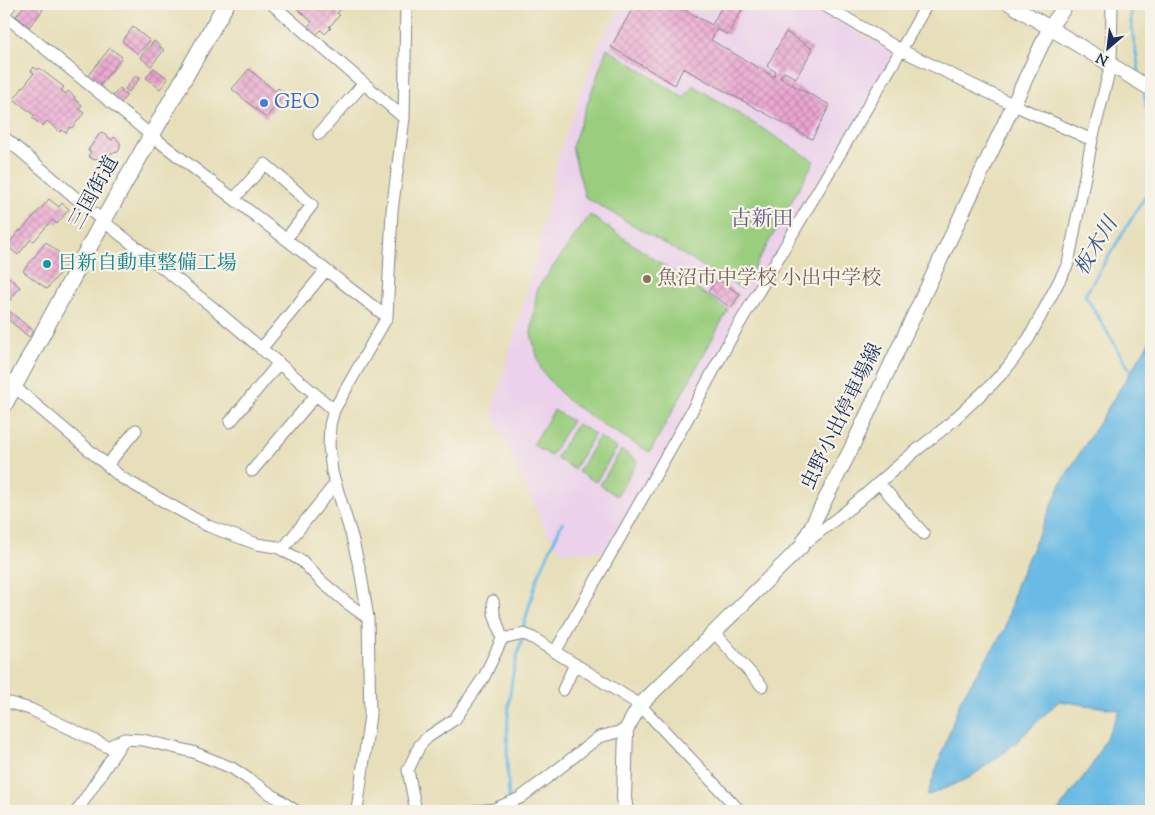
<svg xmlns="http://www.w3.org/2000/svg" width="1155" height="815" font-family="'Sorts Mill Goudy','Noto Serif JP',serif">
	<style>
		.built { fill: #ebd1eb }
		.pitch { fill: #9acd7d; stroke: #5a7e6e }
		.water { fill: #69bae4; stroke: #4274a1 }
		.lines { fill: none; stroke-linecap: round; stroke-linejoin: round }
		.stream { stroke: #69bae4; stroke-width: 3 }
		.building { fill: url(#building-cross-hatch) }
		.minor-casing { stroke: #81878c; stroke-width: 13 }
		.major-casing { stroke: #81878c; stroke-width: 16 }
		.highway-casing { stroke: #81878c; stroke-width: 18 }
		.minor { stroke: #fff; stroke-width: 11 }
		.major { stroke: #fff; stroke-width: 14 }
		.highway { stroke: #fff; stroke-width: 16 }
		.shop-dot { fill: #3f7fe0; stroke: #f7f3e8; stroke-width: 2 }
		.culture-dot { fill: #0f9aa8; stroke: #f7f3e8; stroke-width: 2 }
		.education-dot { fill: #8d6e63; stroke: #f7f3e8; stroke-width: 2 }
		.labels { text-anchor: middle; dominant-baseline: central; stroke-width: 4.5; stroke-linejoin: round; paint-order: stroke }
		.shop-label { font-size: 20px; fill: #366cbe; stroke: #f7f3e8; text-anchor: start }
		.street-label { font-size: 20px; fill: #1b2f5e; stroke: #f7f3e8 }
		.culture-label { font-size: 20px; fill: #0d838f; stroke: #f7f3e8; text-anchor: start }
		.education-label { font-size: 20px; fill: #785e54; stroke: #f7f3e8; text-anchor: start }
		.neighbourhood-label { font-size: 21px; fill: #645986; stroke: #f7f3e8 }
		.water-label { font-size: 21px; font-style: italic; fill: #325986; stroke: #f7f3e8 }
	</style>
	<defs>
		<pattern id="building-cross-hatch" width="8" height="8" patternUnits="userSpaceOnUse" patternTransform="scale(1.25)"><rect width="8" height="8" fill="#eba6d0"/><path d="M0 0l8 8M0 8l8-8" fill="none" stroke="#be88ac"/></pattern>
	</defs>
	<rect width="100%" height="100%" fill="#f7f3e8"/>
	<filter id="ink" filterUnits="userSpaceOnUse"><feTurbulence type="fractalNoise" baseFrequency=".02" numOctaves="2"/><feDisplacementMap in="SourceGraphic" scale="10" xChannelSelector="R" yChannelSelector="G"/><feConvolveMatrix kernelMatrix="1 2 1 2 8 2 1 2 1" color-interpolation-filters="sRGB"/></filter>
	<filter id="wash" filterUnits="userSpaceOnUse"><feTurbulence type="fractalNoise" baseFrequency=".0096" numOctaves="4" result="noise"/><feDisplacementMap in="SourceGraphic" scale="20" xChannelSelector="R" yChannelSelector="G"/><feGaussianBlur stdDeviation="1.12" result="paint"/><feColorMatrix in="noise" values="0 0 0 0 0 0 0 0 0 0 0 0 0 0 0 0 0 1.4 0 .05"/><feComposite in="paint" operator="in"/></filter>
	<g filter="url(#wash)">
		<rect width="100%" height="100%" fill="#e7dfb9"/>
		<!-- built -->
		<path class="built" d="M 623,4 L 689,4 L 708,14 L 715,4 L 811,4 L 895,54 L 614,551 L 561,552 L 546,531 L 492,414 L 523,305 L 547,210 L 559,153 L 598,46 Z"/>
		<!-- pitch -->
		<path class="pitch" d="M 607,48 L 684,98 L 693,85 L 814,161 L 777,228 L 742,289 L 585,197 L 572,147 Z
			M 590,215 L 728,310 L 650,452 L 605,426 L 566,399 L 541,370 L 531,334 L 537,289 Z
			M 554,410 L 572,421 L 551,456 L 533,445 Z
			M 577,424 L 595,434 L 574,469 L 556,458 Z
			M 599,437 L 617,448 L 596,482 L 578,472 Z
			M 621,450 L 638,461 L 617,496 L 600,485 Z"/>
		<!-- water -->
		<path class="water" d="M 1151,339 L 1151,811 L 1058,811 L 1092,765 L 1120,710 L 1059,701 L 1009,749 L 969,778 L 927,796 L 961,699 L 1005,629 L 1016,585 L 1063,480 Z"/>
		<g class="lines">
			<!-- stream -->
			<path class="stream" d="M 1131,4 L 1131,22 L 1139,71
				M 1144,95 L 1147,110 L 1151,122
				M 1133,375 L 1085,295 L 1151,187
				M 510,811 C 506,766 505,718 513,673 C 516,661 519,648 523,636 L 522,631 L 537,579 L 562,523"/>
		</g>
		<g id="blocks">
			<!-- building -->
			<path class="building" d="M 26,4 L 40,4 L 42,5 L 40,7 L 43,10 L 29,27 L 16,16 Z
				M 292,4 L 346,4 L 337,13 L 340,15 L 329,27 L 331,28 L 325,34 L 321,30 L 315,36 L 306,28 L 312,22 Z
				M 635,4 L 674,4 L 712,25 L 723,4 L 745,4 L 728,35 L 717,29 L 711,40 L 774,77 L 776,72 L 767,66 L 786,32 L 813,49 L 796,78 L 784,72 L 780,78 L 830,105 L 812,139 L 683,68 L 675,85 L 611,47 Z
				M 133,27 L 150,41 L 138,54 L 122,41 Z
				M 154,41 L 164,50 L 151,66 L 140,57 Z
				M 110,48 L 122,57 L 98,88 L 86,78 Z
				M 34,67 L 38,70 L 39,68 L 64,87 L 61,90 L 66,94 L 68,91 L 75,97 L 74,99 L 82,105 L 79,109 L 84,113 L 72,128 L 70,127 L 66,133 L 62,130 L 60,132 L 47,121 L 43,126 L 32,118 L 35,116 L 14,99 L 34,73 L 31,71 Z
				M 154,68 L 168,79 L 160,89 L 146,78 Z
				M 249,69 L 275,91 L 278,88 L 285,94 L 266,118 L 232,89 Z
				M 136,75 L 140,78 L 129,92 L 125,89 Z
				M 120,88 L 127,95 L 120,104 L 112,97 Z
				M 101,132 L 112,140 L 114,137 L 120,142 L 120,148 L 118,152 L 111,153 L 108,158 L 105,156 L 102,162 L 96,158 L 94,160 L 88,156 L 91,152 L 88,150 Z
				M 49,199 L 59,207 L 62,203 L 69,209 L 57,224 L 52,220 L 34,241 L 31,239 L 18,255 L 7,246 L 20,230 L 21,231 Z
				M 75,211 L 78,214 L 72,221 L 69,218 Z
				M 46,242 L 69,261 L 47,289 L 23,271 Z
				M 4,273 L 20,287 L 4,307 L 34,331 L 29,337 L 4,316 Z
				M 717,279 L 740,294 L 731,308 L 708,292 Z"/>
		</g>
	</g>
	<g filter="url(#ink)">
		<use href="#blocks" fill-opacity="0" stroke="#81878c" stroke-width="1"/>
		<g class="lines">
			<defs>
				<path id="minor" d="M 272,4 L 404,118
					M 822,4 L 901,50 L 1014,105 L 1092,140
					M 4,13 L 11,4
					M 4,15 L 152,136 L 387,317
					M 319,134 L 364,83
					M 4,137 L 103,221 L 211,306 L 334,410
					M 234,199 L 265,164 L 312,205 L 286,239
					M 261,349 L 326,270
					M 4,378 L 122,478 L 208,526 L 257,544 L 277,547 L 302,561 L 322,582 L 347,603 L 368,618
					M 230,422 L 279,363
					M 107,465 L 136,430
					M 252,471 L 316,395
					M 879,483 L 924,534
					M 803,545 L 850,508 L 913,453 L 946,427 L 992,384 L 1007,368 L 1029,338 L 1068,264 L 1092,140 L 1111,64 L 1112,4
					M 282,550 L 335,484
					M 493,601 L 494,613 L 502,639
					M 714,632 L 762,686
					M 555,652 L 690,414 L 731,338 L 901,50 L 927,4
					M 563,690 L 575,664
					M 4,703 L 10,703 L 30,709 L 108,747 L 124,739 L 143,740 L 193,752 L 232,768 L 296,811
					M 77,811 L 124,739
					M 357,811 L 370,715 L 368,618 L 361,575 L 352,537 L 332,472 L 329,446 L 330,425 L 334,410 L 387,317 L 392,211 L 404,118 L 406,4
					M 416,811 L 408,770 L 420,745 L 428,737 L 455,719 L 484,677 L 502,639 L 524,634 L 533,638 L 640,705 L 740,811
					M 477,811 L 494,809 L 520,798 L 548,777 L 599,737 L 626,730"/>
				<path id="major" d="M 1010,4 L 1151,89
					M 626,811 L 624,798 L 626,730 L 640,705 L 801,547 L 851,449 L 1050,27 L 1067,4"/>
				<path id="highway" d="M 4,405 L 103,221 L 226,4"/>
			</defs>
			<!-- minor casing -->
			<use href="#minor" class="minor-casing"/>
			<!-- major casing -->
			<use href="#major" class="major-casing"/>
			<!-- highway casing -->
			<use href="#highway" class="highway-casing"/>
			<!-- minor -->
			<use href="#minor" class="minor"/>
			<!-- major -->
			<use href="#major" class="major"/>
			<!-- highway -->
			<use href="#highway" class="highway"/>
		</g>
	</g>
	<!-- markers -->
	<circle class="shop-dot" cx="264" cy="103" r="5"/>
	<circle class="culture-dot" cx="47" cy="264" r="5"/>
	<circle class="education-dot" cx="647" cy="279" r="5"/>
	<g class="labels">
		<!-- shop labels -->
		<g class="shop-label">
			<text x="274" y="103">GEO</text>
		</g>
		<!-- street labels -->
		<g class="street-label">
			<text transform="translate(95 193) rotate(-61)">三国街道</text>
			<text transform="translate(843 417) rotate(-64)">虫野小出停車場線</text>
		</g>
		<!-- culture labels -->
		<g class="culture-label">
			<text x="57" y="264">日新自動車整備工場</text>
		</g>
		<!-- education labels -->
		<g class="education-label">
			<text x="657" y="279">魚沼市中学校 小出中学校</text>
		</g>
		<!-- neighbourhood labels -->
		<g class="neighbourhood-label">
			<text x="762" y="220">古新田</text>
		</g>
		<!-- water labels -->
		<g class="water-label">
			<text transform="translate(1097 247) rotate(-59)">板木川</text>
		</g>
	</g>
	<!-- margin -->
	<rect width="1155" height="815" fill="none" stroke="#f7f3e8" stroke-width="20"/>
	<!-- north arrow -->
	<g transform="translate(1108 48) rotate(208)" stroke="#f7f3e8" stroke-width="4" paint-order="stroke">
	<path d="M0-4L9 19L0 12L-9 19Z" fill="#1b2f5e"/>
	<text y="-8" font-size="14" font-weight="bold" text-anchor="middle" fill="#1b2f5e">N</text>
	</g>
</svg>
